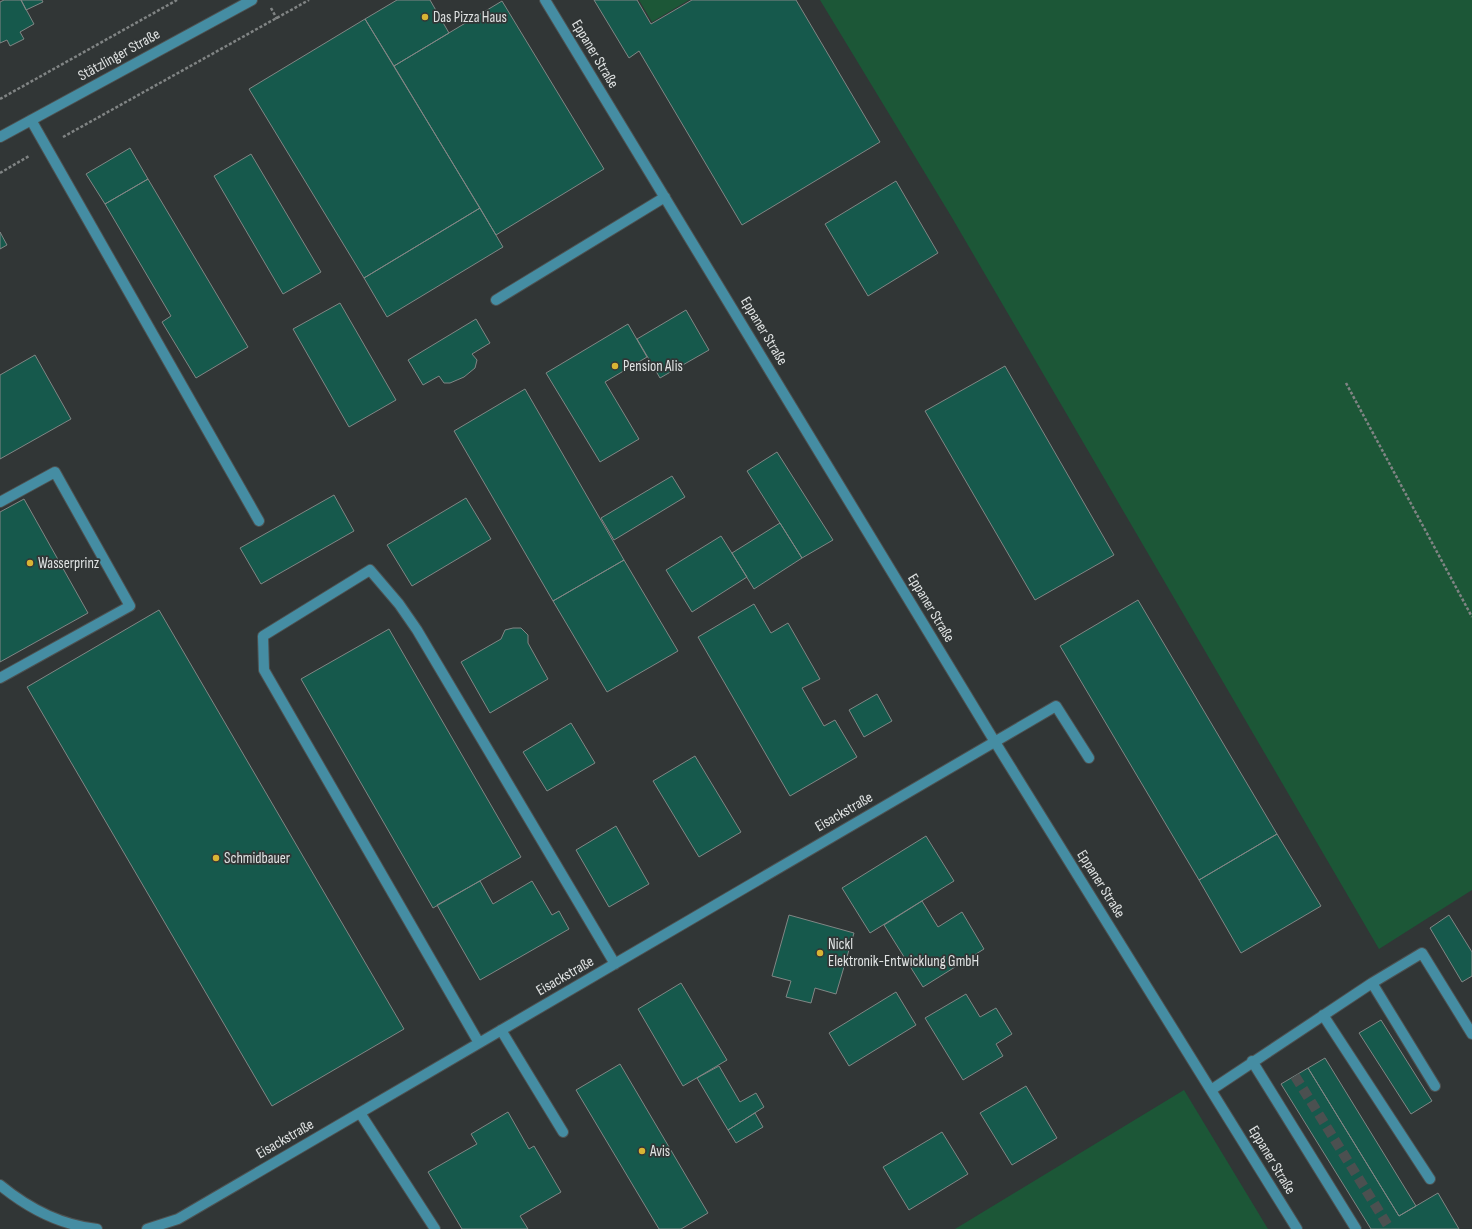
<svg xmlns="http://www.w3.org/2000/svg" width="1472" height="1229" font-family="'Sofia Sans Condensed',sans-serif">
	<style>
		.green { fill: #1c5737 }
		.building { fill: #16594c; stroke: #818685 }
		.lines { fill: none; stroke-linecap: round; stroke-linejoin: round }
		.minor-tunnel { stroke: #4b5050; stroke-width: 10; stroke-dasharray: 10 5; stroke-linecap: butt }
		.minor-casing { stroke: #4d5252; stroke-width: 12 }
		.path { stroke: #808484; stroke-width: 2.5; stroke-dasharray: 3 2; stroke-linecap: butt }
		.minor { stroke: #458da3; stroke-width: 10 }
		.poi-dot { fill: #d8b434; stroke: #313636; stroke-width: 1.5 }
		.labels { text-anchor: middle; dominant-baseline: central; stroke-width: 3.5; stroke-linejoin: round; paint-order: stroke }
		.poi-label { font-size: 15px; fill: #dfe2e2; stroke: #313636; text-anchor: start }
		.street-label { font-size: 15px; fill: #dfe2e2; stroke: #313636 }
	</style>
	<rect width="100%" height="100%" fill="#313636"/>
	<!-- green -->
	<path class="green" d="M 639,0 L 689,0 L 652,22 Z
		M 820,0 L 1472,0 L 1472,890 L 1379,949 L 951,216 Z
		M 1184,1090 L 1268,1229 L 955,1229 Z"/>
	<!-- building -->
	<path class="building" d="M 4,0 L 21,0 L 34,24 L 20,32 L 24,39 L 10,46 L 7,40 L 0,43 L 0,2 Z
		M 21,0 L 42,0 L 43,2 L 26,10 Z
		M 397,0 L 430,0 L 449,33 L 394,66 L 365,19 Z
		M 594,0 L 637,0 L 651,24 L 692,0 L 796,0 L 880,142 L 742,225 L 639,51 L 629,58 Z
		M 502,1 L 604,169 L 496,235 L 394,66 Z
		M 365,19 L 480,208 L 364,278 L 249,89 Z
		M 130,148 L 148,179 L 105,204 L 86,174 Z
		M 251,154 L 321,272 L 283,294 L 214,176 Z
		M 148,179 L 248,347 L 196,378 L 162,322 L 171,316 L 105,204 Z
		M 896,181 L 938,253 L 868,296 L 825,224 Z
		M 480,208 L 503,247 L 387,317 L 364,278 Z
		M 0,232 L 7,245 L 0,249 Z
		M 340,303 L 396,400 L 349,427 L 293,329 Z
		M 686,310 L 709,350 L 660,378 L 637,339 Z
		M 476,319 L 490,343 L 472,354 L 477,360 L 475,368 L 464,377 L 450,383 L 444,383 L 439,376 L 423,385 L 408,360 Z
		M 628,324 L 647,357 L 605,382 L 639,439 L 600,462 L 546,373 Z
		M 35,355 L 71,419 L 0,459 L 0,375 Z
		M 1005,366 L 1114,555 L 1035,600 L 925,411 Z
		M 525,389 L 624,560 L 553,601 L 454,431 Z
		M 777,452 L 833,540 L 802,558 L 747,471 Z
		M 672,476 L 685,497 L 614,540 L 601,518 Z
		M 334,495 L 354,531 L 261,584 L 240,548 Z
		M 466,498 L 491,539 L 412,586 L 387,545 Z
		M 24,499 L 88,613 L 0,662 L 0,512 Z
		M 780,523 L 802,558 L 754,589 L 732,553 Z
		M 721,536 L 747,577 L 692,612 L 666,570 Z
		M 624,560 L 678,651 L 607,692 L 553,601 Z
		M 1138,600 L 1277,834 L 1199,880 L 1060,646 Z
		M 754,604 L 771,633 L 788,623 L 820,679 L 802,688 L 824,726 L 835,720 L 857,757 L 790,796 L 698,637 Z
		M 159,610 L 404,1029 L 272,1106 L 27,687 Z
		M 513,628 L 521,628 L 528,635 L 528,643 L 548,679 L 490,713 L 461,662 L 501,639 L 505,630 Z
		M 389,629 L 521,857 L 433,908 L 301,679 Z
		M 877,694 L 892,721 L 864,737 L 849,710 Z
		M 571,723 L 595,763 L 547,791 L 523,752 Z
		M 695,756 L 741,832 L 699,857 L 653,781 Z
		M 616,826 L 649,884 L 609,907 L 576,850 Z
		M 1277,834 L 1321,906 L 1241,953 L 1199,880 Z
		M 926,836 L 954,881 L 870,933 L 842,888 Z
		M 480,881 L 493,904 L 532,881 L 552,915 L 559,911 L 569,929 L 480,980 L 437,905 Z
		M 922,901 L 938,927 L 962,912 L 984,949 L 923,987 L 884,925 Z
		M 789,915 L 854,933 L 836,994 L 815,988 L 811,1003 L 786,997 L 791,981 L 772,976 Z
		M 1449,915 L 1472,952 L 1472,976 L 1462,982 L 1430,928 Z
		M 681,983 L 727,1060 L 683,1086 L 638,1009 Z
		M 896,992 L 916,1025 L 849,1066 L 829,1033 Z
		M 966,994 L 980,1017 L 996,1008 L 1012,1034 L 996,1044 L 1003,1056 L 963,1080 L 925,1018 Z
		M 1381,1020 L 1432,1101 L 1411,1114 L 1359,1033 Z
		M 1325,1058 L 1416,1206 L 1399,1216 L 1308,1068 Z
		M 620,1064 L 708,1213 L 681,1229 L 659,1229 L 576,1090 Z
		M 719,1066 L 740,1102 L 756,1093 L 764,1107 L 728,1130 L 697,1078 Z
		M 1308,1068 L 1399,1216 L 1438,1193 L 1459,1229 L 1371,1229 L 1281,1084 Z
		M 1026,1086 L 1057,1138 L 1012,1165 L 980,1113 Z
		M 508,1112 L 529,1149 L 534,1146 L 561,1192 L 520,1216 L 528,1229 L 462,1229 L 428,1172 L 477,1144 L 471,1134 Z
		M 755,1113 L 763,1127 L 736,1143 L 728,1130 Z
		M 942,1132 L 968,1174 L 909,1210 L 883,1167 Z"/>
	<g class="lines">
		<!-- minor-tunnel -->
		<path class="minor-tunnel" d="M 1295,1076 L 1390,1229"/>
		<defs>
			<path id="minor" d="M 545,0 L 995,742 L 1297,1229
				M 31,120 L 259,521
				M 0,137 L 252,0
				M 496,300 L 665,197
				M 0,502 L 55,472 L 130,606 L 0,678
				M 1372,983 L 1422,953 L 1472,1034
				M 1323,1015 L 1430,1179
				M 501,1030 L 563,1132
				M 479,1043 L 264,670 L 263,636 L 370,570 L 399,604 L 417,630 L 615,964
				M 1252,1061 L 1356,1229
				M 1211,1090 L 1372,983 L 1435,1086
				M 360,1113 L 435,1229
				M 0,1185 C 28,1208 60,1225 97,1229
				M 147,1229 L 178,1219 L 1056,706 L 1089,758"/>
		</defs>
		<!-- minor casing -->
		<use href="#minor" class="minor-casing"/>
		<!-- path -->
		<path class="path" d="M 271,8 L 277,19
			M 0,99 L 177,0
			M 63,137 L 309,0
			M 0,173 L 29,156
			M 1346,383 L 1472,617"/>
		<!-- minor -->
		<use href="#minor" class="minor"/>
	</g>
	<!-- markers -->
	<g class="poi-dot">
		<circle cx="425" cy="17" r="4"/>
		<circle cx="615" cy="366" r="4"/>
		<circle cx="30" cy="563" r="4"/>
		<circle cx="216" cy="858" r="4"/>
		<circle cx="820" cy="953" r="4"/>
		<circle cx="642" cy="1151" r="4"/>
	</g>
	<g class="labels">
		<!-- poi labels -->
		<g class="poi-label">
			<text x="433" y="17">Das Pizza Haus</text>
			<text x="623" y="366">Pension Alis</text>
			<text x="38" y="563">Wasserprinz</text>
			<text x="224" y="858">Schmidbauer</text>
			<text x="828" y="944">Nickl<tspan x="828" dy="17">Elektronik-Entwicklung GmbH</tspan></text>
			<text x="650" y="1151">Avis</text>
		</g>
		<!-- street labels -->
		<g class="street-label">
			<text transform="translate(595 54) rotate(59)">Eppaner Straße</text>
			<text transform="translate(119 55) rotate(-29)">Stätzlinger Straße</text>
			<text transform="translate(764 331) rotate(59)">Eppaner Straße</text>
			<text transform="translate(931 608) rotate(59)">Eppaner Straße</text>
			<text transform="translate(844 812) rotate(-30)">Eisackstraße</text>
			<text transform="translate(1101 884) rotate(58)">Eppaner Straße</text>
			<text transform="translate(565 976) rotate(-30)">Eisackstraße</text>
			<text transform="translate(285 1139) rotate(-30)">Eisackstraße</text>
			<text transform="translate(1272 1160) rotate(59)">Eppaner Straße</text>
		</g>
	</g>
</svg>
